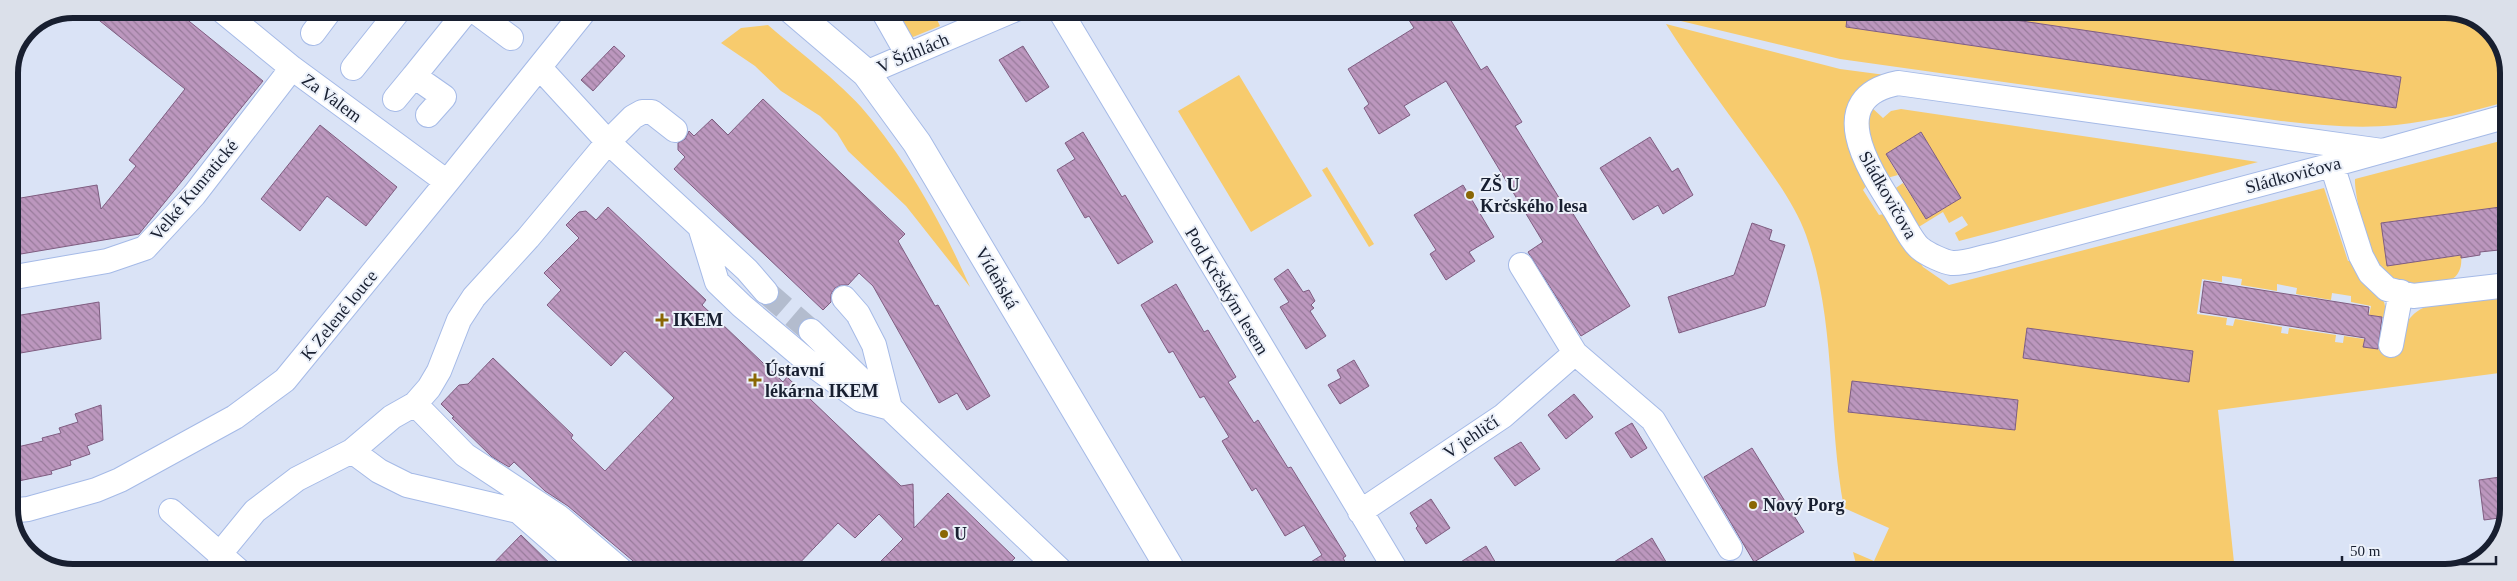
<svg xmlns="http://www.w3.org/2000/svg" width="2517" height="581" font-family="'Times New Roman',serif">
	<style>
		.green { fill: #f7cb6d; fill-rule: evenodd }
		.building { fill: url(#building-back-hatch); stroke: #7f5d81 }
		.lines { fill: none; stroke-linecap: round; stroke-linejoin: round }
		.minor-tunnel { stroke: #b3bcce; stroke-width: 24; stroke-dasharray: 24 12; stroke-linecap: butt }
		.minor-casing { stroke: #a5bae7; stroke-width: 26 }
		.major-casing { stroke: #a5bae7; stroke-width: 30 }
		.minor { stroke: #fff; stroke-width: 24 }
		.major { stroke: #fff; stroke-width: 28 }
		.poi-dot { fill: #8a6705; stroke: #ecf1fa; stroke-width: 2 }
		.labels { text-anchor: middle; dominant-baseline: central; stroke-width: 4; stroke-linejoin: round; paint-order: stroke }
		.street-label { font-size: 18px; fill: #181f30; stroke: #ecf1fa }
		.poi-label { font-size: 18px; font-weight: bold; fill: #181f30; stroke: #ecf1fa; text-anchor: start }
		.rim { fill: none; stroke: #181f30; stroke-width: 6 }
	</style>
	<defs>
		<pattern id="building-back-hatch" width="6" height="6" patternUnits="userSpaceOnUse" patternTransform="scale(1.25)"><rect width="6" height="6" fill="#bc97be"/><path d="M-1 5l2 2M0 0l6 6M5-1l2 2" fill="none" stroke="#987b9b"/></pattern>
	</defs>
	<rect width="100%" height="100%" fill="#dae3f6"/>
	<!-- green -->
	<path class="green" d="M 895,9 L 932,9 L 940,26 L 908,39 Z
		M 1659,10 L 1848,10 L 1846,27 L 2396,108 L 2401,77 L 1947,10 L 2458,10 L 2492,30 L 2508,68 L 2508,101 C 2472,112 2433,121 2396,125 C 2358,129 2319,125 2281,121 L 1840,59 L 1660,16 Z
		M 1666,24 L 1840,69 L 1893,76 L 1866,88 L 1867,185 L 1863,190 L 1879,215 L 1884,214 L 1892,219 L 1923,267 L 1949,285 L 2324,188 L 2348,261 L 2355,260 L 2362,277 L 2384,302 L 2388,318 L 2369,315 L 2371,306 L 2351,302 L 2351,296 L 2332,293 L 2331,300 L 2296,294 L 2297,288 L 2277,284 L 2277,291 L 2241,285 L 2242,279 L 2222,276 L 2222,282 L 2202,279 L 2197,314 L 2227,318 L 2226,325 L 2233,326 L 2235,319 L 2282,327 L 2281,333 L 2288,334 L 2289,328 L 2336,335 L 2335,342 L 2343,343 L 2344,336 L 2364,339 L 2364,347 L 2397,352 C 2402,328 2407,312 2433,304 L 2508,295 L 2507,372 L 2218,410 L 2235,572 L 1858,572 L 1853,552 L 1874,561 L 1889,528 L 1844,508 C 1827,417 1837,323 1806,235 C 1794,202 1769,170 1749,142 C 1721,103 1692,65 1666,24 ZM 2027,328 L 2193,351 L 2188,381 L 2023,358 ZM 1852,381 L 2018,400 L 2015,430 L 1849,412 Z
		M 768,25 C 801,54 846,86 872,120 C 913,171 944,228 970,287 L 906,206 L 848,151 L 837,133 L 820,116 L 781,91 L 755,66 L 721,43 L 741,28 Z
		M 1239,75 L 1312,196 L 1251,232 L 1178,111 Z
		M 1871,107 L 1883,118 L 1891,111 L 1901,109 L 2258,162 L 1959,241 L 1955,233 L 1968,225 L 1962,216 L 1949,223 L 1943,212 L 1917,228 L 1893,190 L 1903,183 L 1926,219 L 1961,198 L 1921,132 L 1886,154 L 1898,175 L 1887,178 C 1873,155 1857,135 1871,107 Z
		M 2508,139 L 2508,206 L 2382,223 L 2388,265 L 2461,255 C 2465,287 2432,288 2409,283 C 2403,282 2395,281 2391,278 C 2386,273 2378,267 2375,261 C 2367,248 2354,193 2355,179 Z
		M 1327,167 L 1374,244 L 1369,247 L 1322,170 Z"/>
	<!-- building -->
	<path class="building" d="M 85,9 L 174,9 L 263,81 L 139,234 L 9,256 L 9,200 L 97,185 L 101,209 L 136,166 L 129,160 L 185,89 Z
		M 1402,9 L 1444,9 L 1481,70 L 1487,66 L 1522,122 L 1515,126 L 1569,214 L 1572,212 L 1630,306 L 1581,336 L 1528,252 L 1543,242 L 1446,81 L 1404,106 L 1410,115 L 1379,134 L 1364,108 L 1369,104 L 1348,69 L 1414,28 Z
		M 1848,10 L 1947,10 L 2401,77 L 2396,108 L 1846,27 Z
		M 614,46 L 625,56 L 593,91 L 581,80 Z
		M 1023,46 L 1049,87 L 1026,102 L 999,60 Z
		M 763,99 L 905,234 L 898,241 L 935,306 L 938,305 L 990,396 L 967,410 L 957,393 L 939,403 L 873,286 L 859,273 L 848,285 L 841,285 L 835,288 L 831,294 L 831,302 L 823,310 L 674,169 L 685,157 L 678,150 L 678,143 L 685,139 L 689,131 L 694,136 L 712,119 L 728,135 Z
		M 320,125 L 397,187 L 366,226 L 327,196 L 300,231 L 261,199 Z
		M 1083,132 L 1122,197 L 1125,195 L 1153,242 L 1118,264 L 1089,216 L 1085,218 L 1057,170 L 1075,159 L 1065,143 Z
		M 1921,132 L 1961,198 L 1926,219 L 1886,154 Z
		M 1650,137 L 1672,172 L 1678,168 L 1693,195 L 1663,214 L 1658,205 L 1633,220 L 1600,168 Z
		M 1463,185 L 1494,237 L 1469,252 L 1475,261 L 1446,280 L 1430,254 L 1436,250 L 1414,215 Z
		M 2508,206 L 2508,249 L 2480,252 L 2480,255 L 2461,258 L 2461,255 L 2387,266 L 2381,223 Z
		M 608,207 L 706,300 L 702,305 L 783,382 L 787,377 L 901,486 L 913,484 L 914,528 L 948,493 L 1015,558 L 1001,571 L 871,571 L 903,539 L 879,514 L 855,538 L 838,523 L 792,571 L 645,571 L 568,506 L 545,491 L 514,462 L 509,467 L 492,457 L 452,418 L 454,417 L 441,404 L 459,385 L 468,384 L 493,358 L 573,435 L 571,438 L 605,471 L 674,398 L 625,351 L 611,366 L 547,305 L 561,290 L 544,273 L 579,238 L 566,225 L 579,212 L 586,211 L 596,220 Z
		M 1752,223 L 1772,230 L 1769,240 L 1785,245 L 1765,306 L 1679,333 L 1668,297 L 1734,275 Z
		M 1288,269 L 1303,292 L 1309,290 L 1315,301 L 1311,305 L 1314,308 L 1310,311 L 1326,336 L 1306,349 L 1280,307 L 1289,302 L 1274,279 Z
		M 2204,281 L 2369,307 L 2368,315 L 2382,317 L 2378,349 L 2363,347 L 2365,338 L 2200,312 Z
		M 1176,284 L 1204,332 L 1208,330 L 1236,377 L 1228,382 L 1254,423 L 1258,420 L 1288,468 L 1291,467 L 1346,556 L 1343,558 L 1351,572 L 1295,572 L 1322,555 L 1304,525 L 1285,536 L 1256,488 L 1252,491 L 1222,441 L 1229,437 L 1204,396 L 1200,398 L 1173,351 L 1169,353 L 1141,305 Z
		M 99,302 L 101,339 L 9,355 L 9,317 Z
		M 2027,328 L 2193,351 L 2189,382 L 2023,358 Z
		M 1354,360 L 1369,386 L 1340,404 L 1328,385 L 1341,378 L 1337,370 Z
		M 1852,381 L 2018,400 L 2015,430 L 1848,412 Z
		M 1574,394 L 1593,417 L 1566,439 L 1548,415 Z
		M 101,405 L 103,440 L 87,446 L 90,454 L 70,461 L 71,465 L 51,471 L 52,474 L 9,483 L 9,449 L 43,441 L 42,438 L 61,433 L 59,428 L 78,422 L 75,414 Z
		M 1632,423 L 1647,448 L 1631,458 L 1615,433 Z
		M 1521,442 L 1540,469 L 1515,486 L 1494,458 Z
		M 1752,448 L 1804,532 L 1754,562 L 1704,477 Z
		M 2507,476 L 2507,517 L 2484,520 L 2479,480 Z
		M 1431,499 L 1450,528 L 1426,544 L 1416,528 L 1418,526 L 1410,513 Z
		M 521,535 L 558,571 L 486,571 Z
		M 1652,538 L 1672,572 L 1598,572 Z
		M 1486,546 L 1501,572 L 1445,572 Z"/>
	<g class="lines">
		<!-- minor-tunnel -->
		<path class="minor-tunnel" d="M 766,292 L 811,331"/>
		<defs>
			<path id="minor" d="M 220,9 L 292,68 L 447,182
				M 472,9 L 511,38
				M 882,9 L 908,55
				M 1059,9 L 1397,572
				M 313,33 L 331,9
				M 353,68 L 400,9
				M 540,68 L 608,142 L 747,270 L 766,292
				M 866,73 L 1016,9
				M 395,99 L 414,76
				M 428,115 L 444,97 L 414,76 L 468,9
				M 2382,151 L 1898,83 C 1823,98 1868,168 1893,207 C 1900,217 1912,243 1921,249 C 1927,254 1944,262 1952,263 C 1964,264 1982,257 1994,255 L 2332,165 L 2508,116
				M 2332,165 L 2361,256 L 2370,273 L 2387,289 L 2413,296 L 2508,285
				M 701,230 L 717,282 L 742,306 L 806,360 L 861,400 L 890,408
				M 1521,265 L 1575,353 L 1653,420 L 1730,548
				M 9,278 L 107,261 L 145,248 L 194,195 L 292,68
				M 844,298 L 858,314 L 874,345 L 890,408 L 1062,572
				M 811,331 L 885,403
				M 2391,345 L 2401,292
				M 415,404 L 465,455 L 559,517 L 622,571
				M 352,451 L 379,471 L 407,485 L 518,511 L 587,571
				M 9,511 L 28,509 L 96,490 L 120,480 L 235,417 L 285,380 L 447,182 L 586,9
				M 171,511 L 239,571
				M 1360,512 L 1503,416 L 1575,353
				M 219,555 L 255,511 L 297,479 L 352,451 L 392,417 L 415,404 L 429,388 L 439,371 L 459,320 L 474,297 L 528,238 L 608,142 L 633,117 L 642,112 L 652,112 L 675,130"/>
			<path id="major" d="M 791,9 L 866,73 L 917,143 L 1172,572"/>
		</defs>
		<!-- minor casing -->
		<use href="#minor" class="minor-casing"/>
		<!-- major casing -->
		<use href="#major" class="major-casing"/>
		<!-- minor -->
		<use href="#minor" class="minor"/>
		<!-- major -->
		<use href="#major" class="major"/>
	</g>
	<!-- markers -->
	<g class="poi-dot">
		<circle cx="1470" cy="195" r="5"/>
		<path d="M659.5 312.5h5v5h5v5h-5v5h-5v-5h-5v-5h5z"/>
		<path d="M752.5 372.5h5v5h5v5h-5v5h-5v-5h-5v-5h5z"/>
		<circle cx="1753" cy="505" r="5"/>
		<circle cx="944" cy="534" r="5"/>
	</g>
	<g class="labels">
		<!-- street labels -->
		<g class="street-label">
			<text transform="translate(913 53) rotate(-23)">V Štíhlách</text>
			<text transform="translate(332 98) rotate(36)">Za Valem</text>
			<text transform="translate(2293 175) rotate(-15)">Sládkovičova</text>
			<text transform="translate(194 190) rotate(-50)">Velké Kunratické</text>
			<text transform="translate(1888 195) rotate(60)">Sládkovičova</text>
			<text transform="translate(997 278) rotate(60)">Vídeňská</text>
			<text transform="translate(1227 291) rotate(59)">Pod Krčským lesem</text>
			<text transform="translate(339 315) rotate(-51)">K Zelené louce</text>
			<text transform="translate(1471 437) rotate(-34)">V jehličí</text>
		</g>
		<!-- poi labels -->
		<g class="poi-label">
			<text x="1480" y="185">ZŠ U<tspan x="1480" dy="21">Krčského lesa</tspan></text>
			<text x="673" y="320">IKEM</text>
			<text x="765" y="370">Ústavní<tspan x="765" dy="21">lékárna IKEM</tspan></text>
			<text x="1763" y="505">Nový Porg</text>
			<text x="954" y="534">U</text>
		</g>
	</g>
	<!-- crop -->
	<path d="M0 0H2517V581H0ZM73 18H2445A55 55 0 0 1 2500 73V509A55 55 0 0 1 2445 564H73A55 55 0 0 1 18 509V73A55 55 0 0 1 73 18Z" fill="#dbe0ea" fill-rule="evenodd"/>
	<path class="rim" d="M73 18H2445A55 55 0 0 1 2500 73V509A55 55 0 0 1 2445 564H73A55 55 0 0 1 18 509V73A55 55 0 0 1 73 18Z"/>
	<!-- scale -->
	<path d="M2342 556v8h154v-8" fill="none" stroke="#181f30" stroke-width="2.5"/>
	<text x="2350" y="556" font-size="15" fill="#181f30" stroke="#ecf1fa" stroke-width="4" paint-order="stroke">50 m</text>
</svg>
